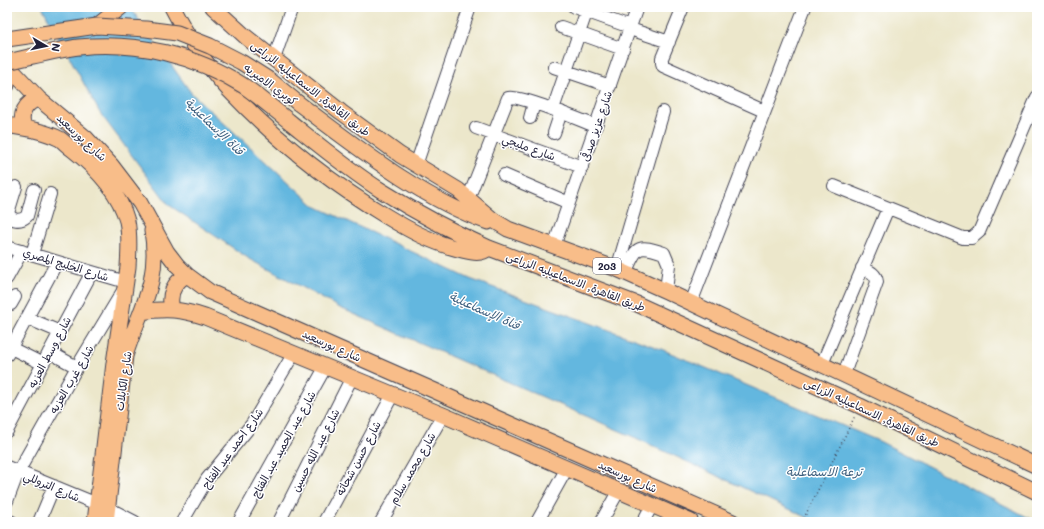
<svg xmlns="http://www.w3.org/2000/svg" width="1044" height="529" font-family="Mali,'Playpen Sans Arabic',sans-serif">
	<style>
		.water { fill: #63b7df; stroke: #426c8d }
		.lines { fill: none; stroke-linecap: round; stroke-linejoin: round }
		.minor-casing { stroke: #404051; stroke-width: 14 }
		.major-casing { stroke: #404051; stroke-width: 17 }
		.path { stroke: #404051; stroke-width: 1.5; stroke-dasharray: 1 3; stroke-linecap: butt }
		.minor { stroke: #fff; stroke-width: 12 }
		.major { stroke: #f8bd89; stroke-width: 15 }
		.major-bridge-casing { stroke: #404051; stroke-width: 17; stroke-linecap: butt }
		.major-bridge { stroke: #f8bd89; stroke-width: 15 }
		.labels { text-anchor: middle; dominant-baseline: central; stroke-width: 3; stroke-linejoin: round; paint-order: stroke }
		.shield { fill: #fff; stroke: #646476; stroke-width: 1 }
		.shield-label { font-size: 10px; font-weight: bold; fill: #22223b }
		.street-label { font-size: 11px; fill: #22223b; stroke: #fff }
		.water-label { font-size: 12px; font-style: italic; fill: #3c5e7d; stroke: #fff }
	</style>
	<rect width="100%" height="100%" fill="#fff"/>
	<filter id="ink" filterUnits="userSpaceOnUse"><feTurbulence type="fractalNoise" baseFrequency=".025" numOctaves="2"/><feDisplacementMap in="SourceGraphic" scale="8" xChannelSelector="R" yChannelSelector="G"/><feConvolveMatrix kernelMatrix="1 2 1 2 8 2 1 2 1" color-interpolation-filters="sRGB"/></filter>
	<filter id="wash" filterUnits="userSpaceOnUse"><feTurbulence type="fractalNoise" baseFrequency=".012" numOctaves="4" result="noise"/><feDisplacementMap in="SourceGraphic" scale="16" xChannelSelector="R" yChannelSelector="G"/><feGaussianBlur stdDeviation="0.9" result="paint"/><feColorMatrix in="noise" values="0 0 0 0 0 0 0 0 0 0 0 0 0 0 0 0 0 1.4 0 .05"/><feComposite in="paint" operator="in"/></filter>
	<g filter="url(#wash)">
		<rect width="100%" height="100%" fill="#ece7cb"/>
		<!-- water -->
		<path class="water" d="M 42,7 L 132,7 L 134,13 L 192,94 L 315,206 L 470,279 L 661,349 L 881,442 L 1037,522 L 817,522 L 636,438 L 338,307 L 248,258 L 169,205 L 100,113 Z"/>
	</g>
	<g filter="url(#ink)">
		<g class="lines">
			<defs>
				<path id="minor" d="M 574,7 L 630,27
					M 683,7 L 662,58 L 662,63 L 663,66 L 764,111
					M 561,27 L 623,49
					M 630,29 L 669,42
					M 274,59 L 292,7
					M 554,67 L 610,86
					M 553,109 L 588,7
					M 530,118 L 534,103
					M 476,128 L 582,167
					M 554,133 L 561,112
					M 416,165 L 470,7
					M 504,175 L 569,203
					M 834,186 L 963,238 L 972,238 L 979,232 L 1037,97
					M 16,187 L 8,213 C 12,221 20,222 27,216 L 34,190
					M 468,199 L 508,98 C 518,94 582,121 596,126
					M 554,246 L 637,7
					M 7,247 L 126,282
					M 32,254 L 50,194
					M 617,269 L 663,112
					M 625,273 C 637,248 635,243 664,253 L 669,265 L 666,291
					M 7,278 L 22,251
					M 691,303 L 805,7
					M 7,304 L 11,304 L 15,297
					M 27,318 L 60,332
					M 11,348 L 43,364
					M 49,352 L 77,367
					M 7,355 L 57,262
					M 822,364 L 888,208
					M 844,374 L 877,282 C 876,273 869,271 862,268
					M 7,431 L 92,272
					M 7,467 L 97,504
					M 7,501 L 18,472 L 77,367 L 124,289
					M 108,508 L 135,522
					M 7,520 L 12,522
					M 39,522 L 54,486
					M 182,522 L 207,479 L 252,424 L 294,353
					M 239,522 L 326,366
					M 279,522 L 352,377
					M 324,522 L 393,394
					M 381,522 L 443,415
					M 537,522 L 567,468
					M 601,522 L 619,490
					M 643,522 L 652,505"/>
				<path id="major" d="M 172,7 C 188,38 205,64 228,89 C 275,139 328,181 386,216 C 409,230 431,242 458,249 C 468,251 480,256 489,248
					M 213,7 L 246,37 L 341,112 L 400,155 L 458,190 L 493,220 L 508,229 L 617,269 L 666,291 L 1037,466
					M 97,26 L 121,7
					M 7,65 L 39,99 L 86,138 L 111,165 L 140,203 L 167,252 L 177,265 L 187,275 L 210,292 L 733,522
					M 7,85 L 8,67
					M 298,103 C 356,146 420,198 488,222
					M 290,122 C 320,146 350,171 382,191 C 417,213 453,232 489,248 L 637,304 L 860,406 L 1037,492
					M 7,125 C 25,128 44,131 60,139 C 64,142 68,146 72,149 C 95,167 119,191 127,221 C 130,235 129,252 128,267 L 114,363 L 95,522
					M 24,128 C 19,115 25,102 39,99
					M 172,309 C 168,294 174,282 187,275
					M 141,312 C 166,308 181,309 205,317 L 443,415 L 691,522
					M 106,522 L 125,356 C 139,310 161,282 152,231"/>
			</defs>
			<!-- minor casing -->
			<use href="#minor" class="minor-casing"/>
			<!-- major casing -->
			<use href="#major" class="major-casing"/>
			<!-- path -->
			<path class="path" d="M 802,522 L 855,416"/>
			<!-- minor -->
			<use href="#minor" class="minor"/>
			<!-- major -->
			<use href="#major" class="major"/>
			<defs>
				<path id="major-bridge" d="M 7,39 L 97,26 L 146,29 L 177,33 L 210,46 L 241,62 L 271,81 L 298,103
					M 7,62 C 31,57 55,50 79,47 C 137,41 195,55 244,86 C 260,97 275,110 290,122"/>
			</defs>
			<!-- major-bridge casing -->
			<use href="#major-bridge" class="major-bridge-casing"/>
			<!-- major-bridge -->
			<use href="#major-bridge" class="major-bridge"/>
		</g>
	</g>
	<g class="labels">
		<!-- shield labels -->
		<rect class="shield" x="593" y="258" width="28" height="16" rx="3"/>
		<g class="shield-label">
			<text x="607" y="266">203</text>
		</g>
		<!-- street labels -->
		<g class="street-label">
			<text transform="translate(271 84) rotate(36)">كوبري الاميريه</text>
			<text transform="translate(311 88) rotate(38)">طريق القاهرة, الاسماعيليه الزراعى</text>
			<text transform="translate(596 126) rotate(-71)">شارع عزيز صدقى</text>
			<text transform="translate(82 137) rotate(43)">شارع بورسعيد</text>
			<text transform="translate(529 147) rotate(20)">شارع مليجي</text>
			<text transform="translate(66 264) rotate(17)">شارع الخليج المصري</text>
			<text transform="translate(576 281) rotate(21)">طريق القاهرة, الاسماعيليه الزراعى</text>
			<text transform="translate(332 345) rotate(24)">شارع بورسعيد</text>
			<text transform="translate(49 352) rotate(-62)">شارع وسط العزبه</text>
			<text transform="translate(71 379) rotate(-60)">شارع غرب العزبه</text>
			<text transform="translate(123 381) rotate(-82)">شارع الكابلات</text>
			<text transform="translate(872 412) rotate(25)">طريق القاهرة, الاسماعيليه الزراعى</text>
			<text transform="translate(283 444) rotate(-61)">شارع عبد الحميد عبد الفتاح</text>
			<text transform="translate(232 448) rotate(-54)">شارع احمد عبد الفتاح</text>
			<text transform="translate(315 450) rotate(-63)">شارع عبد الله حسين</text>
			<text transform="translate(358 458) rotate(-62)">شارع حسن شحاته</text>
			<text transform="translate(412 468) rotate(-60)">شارع محمد سلام</text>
			<text transform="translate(628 476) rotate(24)">شارع بورسعيد</text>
			<text transform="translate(52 486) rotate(23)">شارع التروللي</text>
		</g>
		<!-- water labels -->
		<g class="water-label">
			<text transform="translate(215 126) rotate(44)">قناة الإسماعيلية</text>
			<text transform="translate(485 310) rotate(24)">قناة الإسماعيلية</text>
			<text x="824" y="471">ترعة الاسماعلية</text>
		</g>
	</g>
	<!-- margin -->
	<rect width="1044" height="529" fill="none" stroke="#fff" stroke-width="24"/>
	<!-- north arrow -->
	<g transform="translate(46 46) rotate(99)" stroke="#ffffff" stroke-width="3" paint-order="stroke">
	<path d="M0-3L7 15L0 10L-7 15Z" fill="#22223b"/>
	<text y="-6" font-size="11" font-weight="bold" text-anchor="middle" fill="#22223b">N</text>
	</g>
</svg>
